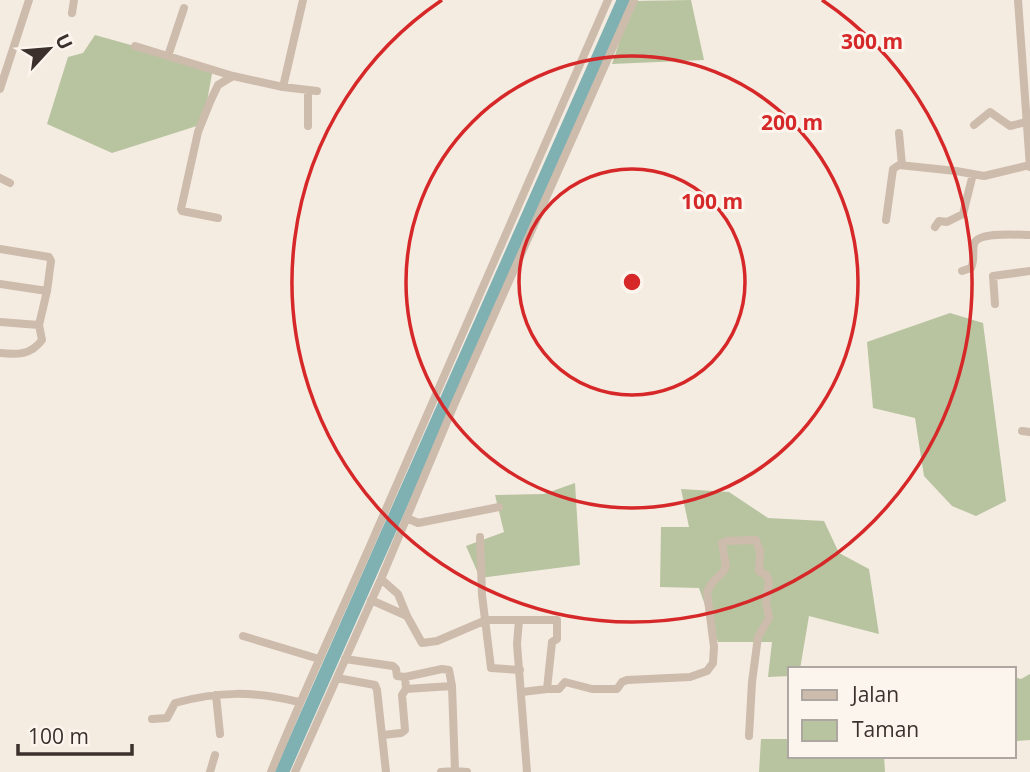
<svg xmlns="http://www.w3.org/2000/svg" width="1030" height="772" font-family="'Open Sans',sans-serif">
	<style>
		.green { fill: #b8c4a0 }
		.lines { fill: none; stroke-linecap: round; stroke-linejoin: round }
		.river { stroke: #7fb0b2; stroke-width: 14 }
		.minor { stroke: #cdbbac; stroke-width: 8 }
		.ring { fill: none; stroke: #d62828; stroke-width: 3.5 }
		.centre { fill: #d62828; stroke: #fbf5ee; stroke-width: 3.5 }
		.ring-label { font-size: 21px; text-anchor: middle; font-weight: bold; fill: #d62828; stroke: #fbf5ee; stroke-width: 6; stroke-linejoin: round; paint-order: stroke }
	</style>
	<rect width="100%" height="100%" fill="#f4ebe1"/>
	<!-- green -->
	<path class="green" d="M 691,0 L 704,60 L 612,64 L 633,1 Z
		M 95,35 L 213,68 L 203,124 L 112,153 L 47,124 L 68,57 L 83,53 Z
		M 950,313 L 983,323 L 1006,501 L 976,516 L 952,506 L 924,476 L 915,418 L 873,408 L 867,342 Z
		M 575,483 L 580,565 L 480,578 L 466,546 L 504,532 L 495,495 L 544,494 Z
		M 681,489 L 729,492 L 768,518 L 824,521 L 839,553 L 869,569 L 879,634 L 809,616 L 800,669 L 790,669 L 790,676 L 768,677 L 772,642 L 718,642 L 699,588 L 660,587 L 661,527 L 689,527 Z
		M 1030,674 L 1030,740 L 1014,741 L 1014,677 L 1021,679 Z
		M 761,739 L 790,739 L 790,756 L 884,756 L 885,772 L 759,772 Z"/>
	<g class="lines">
		<!-- river -->
		<path class="river" d="M 282,772 L 624,0"/>
		<!-- minor -->
		<path class="minor" d="M 303,0 L 283,87 L 317,91
			M 1018,0 L 1030,167
			M 72,13 L 74,0
			M 135,46 L 233,76
			M 168,56 L 184,8
			M 0,89 L 29,0
			M 308,90 L 308,126
			M 974,125 L 990,112 L 1010,126 L 1026,122
			M 899,133 L 902,165
			M 0,178 L 10,183
			M 218,218 L 182,211 L 181,209 L 198,132 L 210,102 L 218,85 L 233,76 L 283,87
			M 886,220 L 893,169 L 899,165 L 956,171 L 984,176 L 1030,165
			M 935,227 L 939,221 L 947,222 L 963,214 L 973,174
			M 0,249 L 49,257 L 51,261 L 47,291
			M 962,271 L 971,268 C 975,260 972,253 974,244 C 978,231 1018,235 1030,235
			M 0,284 L 47,291 L 39,325 L 0,322
			M 995,304 L 993,276 L 1030,271
			M 0,353 C 17,355 31,355 42,340 L 39,325
			M 1022,431 L 1030,432
			M 407,518 L 418,523 L 499,507
			M 480,537 L 482,595 L 491,668 L 520,670
			M 381,579 L 398,594 L 407,616
			M 371,600 L 407,616 L 422,643 L 437,641 L 486,620 L 557,620 L 557,639 L 552,642 L 547,689 L 559,689 L 565,682 L 592,689 L 617,689 L 622,682 L 627,680 L 690,677 L 707,671 L 713,663 L 714,647 L 707,592 L 712,583 L 723,572 L 726,566 L 722,543 L 726,541 L 756,540 L 760,551 L 759,571 L 766,575 L 769,581 L 766,602 L 769,618 L 758,637 L 752,682 L 749,736
			M 519,620 L 517,644 L 527,772
			M 243,636 L 319,659
			M 345,659 L 393,666 L 396,669 L 397,676 L 405,677 L 406,689 L 452,686
			M 405,677 L 442,669 L 449,670 L 452,686 L 455,771 L 441,772
			M 337,678 L 375,685 L 377,690 L 386,772
			M 522,692 L 547,689
			M 216,695 L 220,734
			M 152,719 L 167,718 L 175,703 C 218,691 256,691 299,702
			M 383,735 L 401,733 L 405,730 L 402,695 L 406,689
			M 455,771 L 467,772
			M 210,772 L 215,755
			M 271,772 C 303,693 339,617 373,539 C 451,359 530,180 608,0
			M 295,772 L 381,579 L 454,405 L 634,0"/>
	</g>
	<!-- distance rings -->
	<g class="ring">
		<circle cx="632" cy="282" r="113"/>
		<circle cx="632" cy="282" r="226"/>
		<path d="M822 0A340 340 0 1 1 442 0"/>
	</g>
	<circle cx="632" cy="282" r="10" class="centre"/>
	<g class="ring-label">
		<text x="872" y="49">300 m</text>
		<text x="792" y="130">200 m</text>
		<text x="712" y="209">100 m</text>
	</g>
	<!-- legend -->
	<rect x="788" y="667" width="228" height="91" fill="#fbf5ee" stroke="#aea6a0" stroke-width="2"/>
	<rect x="802" y="690" width="35" height="10" fill="#cdbbac" stroke="#aea6a0" stroke-width="2"/>
	<text x="852" y="702" font-size="21" fill="#3b302b">Jalan</text>
	<rect x="802" y="720" width="35" height="21" fill="#b8c4a0" stroke="#aea6a0" stroke-width="2"/>
	<text x="852" y="737" font-size="21" fill="#3b302b">Taman</text>
	<!-- north arrow -->
	<g transform="translate(49 49) rotate(64)" stroke="#fbf5ee" stroke-width="5" paint-order="stroke">
	<path d="M0-5L12 26L0 18L-12 26Z" fill="#3b302b"/>
	<text y="-10" font-size="19" font-weight="bold" text-anchor="middle" fill="#3b302b">U</text>
	</g>
	<!-- scale -->
	<path d="M18 744v10h114v-10" fill="none" stroke="#3b302b" stroke-width="3.5"/>
	<text x="28" y="744" font-size="21" fill="#3b302b" stroke="#fbf5ee" stroke-width="5" paint-order="stroke">100 m</text>
</svg>
